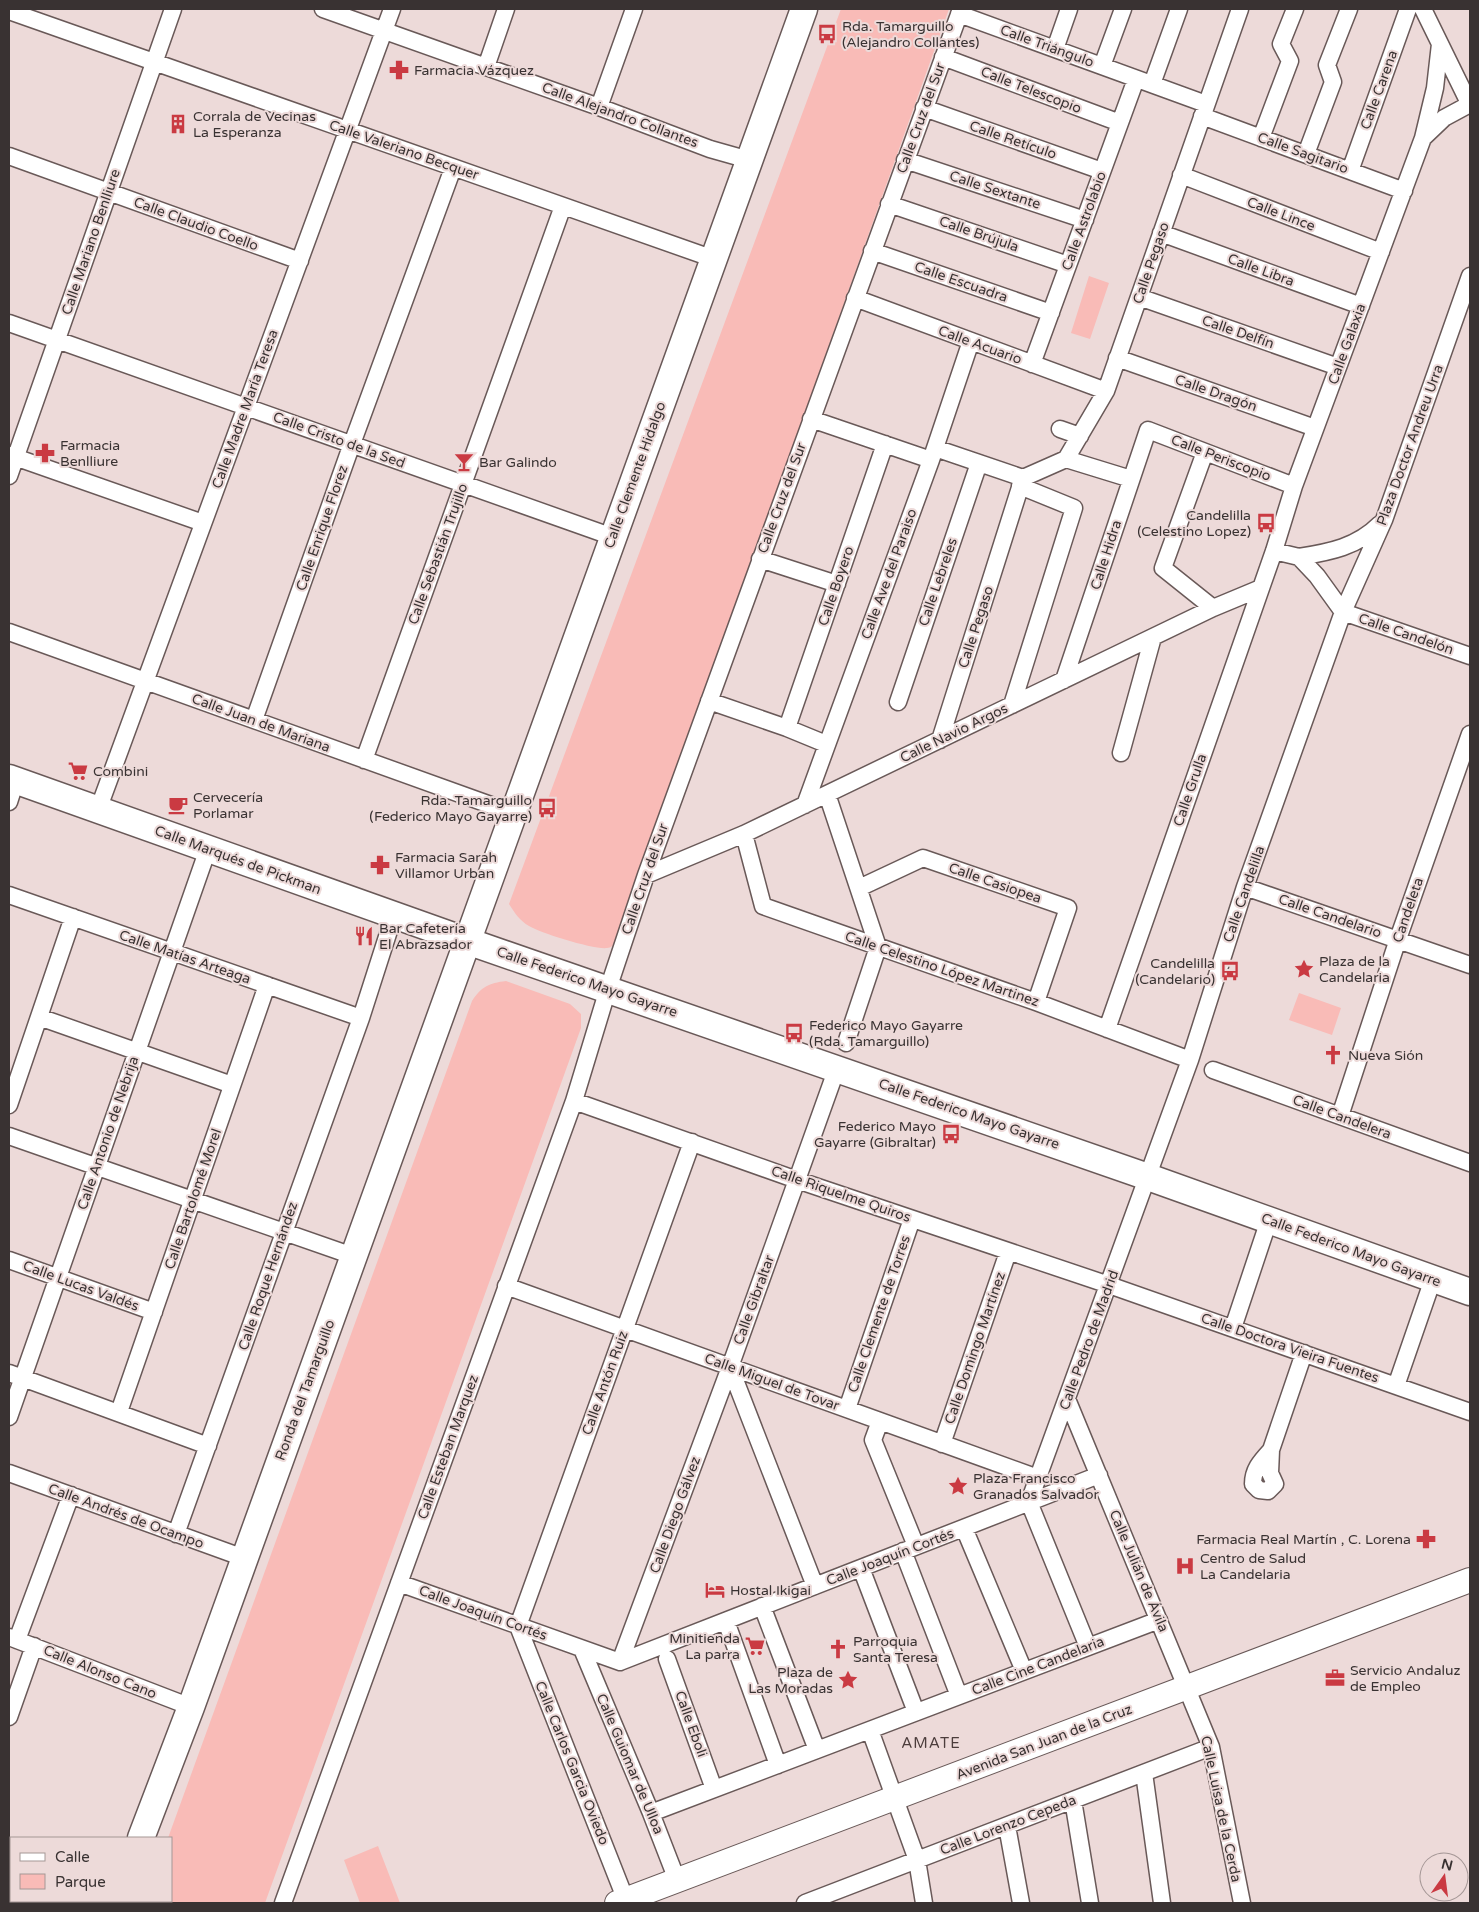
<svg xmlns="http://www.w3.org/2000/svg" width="1479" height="1912" font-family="'Varela Round',sans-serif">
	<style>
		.green { fill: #f9bbb7 }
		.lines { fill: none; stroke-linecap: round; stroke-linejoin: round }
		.street-casing { stroke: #695958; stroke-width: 19 }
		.secondary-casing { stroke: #695958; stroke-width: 26 }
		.primary-casing { stroke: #695958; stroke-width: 29 }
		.street { stroke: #fff; stroke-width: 16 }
		.secondary { stroke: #fff; stroke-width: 24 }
		.primary { stroke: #fff; stroke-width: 26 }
		.labels { text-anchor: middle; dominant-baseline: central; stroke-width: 4; stroke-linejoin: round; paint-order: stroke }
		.poi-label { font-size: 14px; fill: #393232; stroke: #eddad9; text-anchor: start }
		.street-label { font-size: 14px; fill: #393232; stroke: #eddad9 }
		.neighbourhood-label { font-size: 15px; letter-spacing: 1px; fill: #4c3d3c; stroke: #eddad9 }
	</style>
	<rect width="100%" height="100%" fill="#eddad9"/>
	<!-- green -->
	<path class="green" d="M 841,9 L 949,9 L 616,942 C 613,945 611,948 607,948 C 595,950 540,933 529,926 C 520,921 514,912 509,904 Z
		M 1089,276 L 1109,283 L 1090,339 L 1071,333 Z
		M 506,981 L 570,1004 L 581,1014 L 581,1028 L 265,1903 L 145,1903 L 146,1901 L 171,1901 L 171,1838 L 168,1838 L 472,1001 C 481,987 489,983 506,981 Z
		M 1299,993 L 1341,1008 L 1332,1035 L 1289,1020 Z
		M 378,1846 L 400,1903 L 360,1903 L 344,1860 Z"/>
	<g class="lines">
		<defs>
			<path id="street" d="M 323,9 L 599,107 L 710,149 L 749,160
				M 1423,9 L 1470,105
				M 9,11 L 714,259
				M 959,14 L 1206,104
				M 1055,49 L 1069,9
				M 943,57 L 1120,123
				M 1102,66 L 1123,9
				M 486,67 L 506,9
				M 1152,84 L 1179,9
				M 599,107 L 634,9
				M 924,108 L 1102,171
				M 1202,116 L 1404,191
				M 1261,138 L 1290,61 L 1281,44 L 1295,9
				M 1423,138 L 1444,118 L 1470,104
				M 1306,154 L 1333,82 L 1327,65 L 1349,9
				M 9,156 L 300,261
				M 905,160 L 1085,220
				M 1350,171 L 1408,9
				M 1181,175 L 1381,252
				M 889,204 L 1068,265
				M 1161,233 L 1361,306
				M 872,251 L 1051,313
				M 1139,297 L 1338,367
				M 855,298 L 1106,391
				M 9,323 L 613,537
				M 1117,358 L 1315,428
				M 1032,364 L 1136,79
				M 811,419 L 931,460
				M 1060,429 L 1080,436
				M 935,448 L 1023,478
				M 1205,452 L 1163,568 L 1213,608
				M 9,455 L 203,523
				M 1066,459 L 1131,479
				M 9,476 L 173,9
				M 1274,551 L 1299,557 L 1317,576 L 1343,612
				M 1299,557 C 1330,552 1357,547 1380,524
				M 760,559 L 837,584
				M 1343,612 L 1470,656
				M 9,632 L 513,813
				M 1064,680 L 1148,430 L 1294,486
				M 709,701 L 787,728 L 826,744
				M 898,702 L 979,463
				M 1012,705 L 1074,508 L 1020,486
				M 254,720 L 349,452 L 453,168
				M 787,728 L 885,444
				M 940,740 L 1023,478 L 1066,459 L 1106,391 L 1240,9
				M 1121,753 L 1153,637
				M 364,760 L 563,206
				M 827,794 L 878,947 L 846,1043
				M 9,802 L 16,780
				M 805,805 L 931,460 L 971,341
				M 98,810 L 392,9
				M 744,834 L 763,906 L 1036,1002 L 1190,1060
				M 646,875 L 744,834 L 1213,608 L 1261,588
				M 1245,887 L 1470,965
				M 859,888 L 923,858 L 1068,908 L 1036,1002
				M 9,895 L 361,1018
				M 39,1017 L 232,1085
				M 1107,1029 L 1274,551 L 1294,486 L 1423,138 L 1435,88 L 1440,44
				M 1213,1070 L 1470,1163
				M 574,1101 L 797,1180 L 1109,1285 L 1470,1412
				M 9,1105 L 73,917
				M 1340,1116 L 1398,939 L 1470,734
				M 9,1136 L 353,1256
				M 9,1260 L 154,1312
				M 506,1286 L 1038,1478
				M 1233,1328 L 1269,1220
				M 730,1367 L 815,1586
				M 9,1373 L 208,1446
				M 1396,1386 L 1433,1279
				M 1067,1399 L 1211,1747 L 1242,1903
				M 847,1409 L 912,1219
				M 119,1412 L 267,985
				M 9,1417 L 208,849
				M 880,1421 L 873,1440 L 916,1546
				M 942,1444 L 1008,1252
				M 1271,1450 C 1261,1461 1253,1469 1253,1484 L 1259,1490 L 1268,1491 L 1275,1484 L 1270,1473 L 1271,1450 L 1304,1353
				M 9,1473 L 244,1558
				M 964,1528 L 1024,1671
				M 176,1534 L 361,1018 L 394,915
				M 903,1551 L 959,1696
				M 861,1568 L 916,1712
				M 399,1583 L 620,1662 L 1099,1475
				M 762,1606 L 817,1750
				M 726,1621 L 778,1765
				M 9,1637 L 191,1707
				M 17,1640 L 71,1495
				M 1088,1647 L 1029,1502 L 1190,1060 L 1245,887 L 1343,612 L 1384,520 L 1470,276
				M 582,1649 L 651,1813 L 677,1880
				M 667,1659 L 714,1789
				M 620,1662 L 730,1367 L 837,1068
				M 9,1717 L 34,1646
				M 870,1730 L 917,1860 L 924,1903
				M 1144,1773 L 1162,1903
				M 1073,1800 L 1090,1903
				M 651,1813 L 1159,1620
				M 1007,1826 L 1021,1903
				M 283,1903 L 574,1101 L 608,989 L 646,875 L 961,9
				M 627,1903 L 518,1626 L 692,1142
				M 805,1903 L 1211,1747"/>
			<path id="secondary" d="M 617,1903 L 1470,1580"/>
			<path id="primary" d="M 9,778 L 467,941 L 1148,1177 L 1470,1292
				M 141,1838 L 191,1707 L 804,9
				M 116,1903 L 117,1901"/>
		</defs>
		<!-- street casing -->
		<use href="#street" class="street-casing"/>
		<!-- secondary casing -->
		<use href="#secondary" class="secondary-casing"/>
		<!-- primary casing -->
		<use href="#primary" class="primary-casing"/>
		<!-- street -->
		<use href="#street" class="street"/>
		<!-- secondary -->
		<use href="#secondary" class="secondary"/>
		<!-- primary -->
		<use href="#primary" class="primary"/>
	</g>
	<!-- icons -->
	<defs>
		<symbol id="bus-bare" viewBox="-9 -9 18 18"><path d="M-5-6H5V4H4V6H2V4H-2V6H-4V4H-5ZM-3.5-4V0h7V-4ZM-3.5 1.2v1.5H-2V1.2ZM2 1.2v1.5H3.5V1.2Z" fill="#ca3a42" stroke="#eddad9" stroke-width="2.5" paint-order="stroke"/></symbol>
		<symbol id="pharmacy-bare" viewBox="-9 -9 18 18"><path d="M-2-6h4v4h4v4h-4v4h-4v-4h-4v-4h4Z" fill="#ca3a42" stroke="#eddad9" stroke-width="2.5" paint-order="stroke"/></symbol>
		<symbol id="building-bare" viewBox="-9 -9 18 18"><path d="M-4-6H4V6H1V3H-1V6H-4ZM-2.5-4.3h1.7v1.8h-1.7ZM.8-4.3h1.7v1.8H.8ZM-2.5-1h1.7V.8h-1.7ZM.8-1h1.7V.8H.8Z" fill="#ca3a42" stroke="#eddad9" stroke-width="2.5" paint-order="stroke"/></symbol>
		<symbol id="bar-bare" viewBox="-9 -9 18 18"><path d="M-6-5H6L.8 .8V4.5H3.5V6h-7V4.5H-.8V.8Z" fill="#ca3a42" stroke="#eddad9" stroke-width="2.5" paint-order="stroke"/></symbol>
		<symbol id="supermarket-bare" viewBox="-9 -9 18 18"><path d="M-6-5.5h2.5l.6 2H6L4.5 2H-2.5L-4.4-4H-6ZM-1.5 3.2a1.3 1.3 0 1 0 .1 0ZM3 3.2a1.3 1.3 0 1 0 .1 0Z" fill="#ca3a42" stroke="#eddad9" stroke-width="2.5" paint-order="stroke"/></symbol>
		<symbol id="cafe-bare" viewBox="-9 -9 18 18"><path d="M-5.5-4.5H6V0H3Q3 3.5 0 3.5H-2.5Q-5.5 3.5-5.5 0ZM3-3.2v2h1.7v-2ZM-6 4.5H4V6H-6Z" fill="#ca3a42" stroke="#eddad9" stroke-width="2.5" paint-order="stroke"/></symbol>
		<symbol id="restaurant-bare" viewBox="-9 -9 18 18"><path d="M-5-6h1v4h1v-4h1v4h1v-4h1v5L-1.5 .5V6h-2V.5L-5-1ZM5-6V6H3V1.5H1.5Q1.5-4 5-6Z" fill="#ca3a42" stroke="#eddad9" stroke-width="2.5" paint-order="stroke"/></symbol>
		<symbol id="sight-bare" viewBox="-9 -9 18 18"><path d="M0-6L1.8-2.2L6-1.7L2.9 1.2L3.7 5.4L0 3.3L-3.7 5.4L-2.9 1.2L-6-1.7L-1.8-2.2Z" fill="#ca3a42" stroke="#eddad9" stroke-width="2.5" paint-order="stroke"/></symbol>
		<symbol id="church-bare" viewBox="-9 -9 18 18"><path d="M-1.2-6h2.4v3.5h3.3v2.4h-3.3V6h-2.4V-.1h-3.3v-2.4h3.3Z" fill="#ca3a42" stroke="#eddad9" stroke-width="2.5" paint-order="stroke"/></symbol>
		<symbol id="hospital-bare" viewBox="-9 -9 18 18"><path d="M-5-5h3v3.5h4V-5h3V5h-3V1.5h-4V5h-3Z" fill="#ca3a42" stroke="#eddad9" stroke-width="2.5" paint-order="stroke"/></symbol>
		<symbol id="hotel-bare" viewBox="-9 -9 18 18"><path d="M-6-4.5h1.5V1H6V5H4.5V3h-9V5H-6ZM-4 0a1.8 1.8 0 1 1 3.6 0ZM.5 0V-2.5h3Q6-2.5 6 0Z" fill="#ca3a42" stroke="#eddad9" stroke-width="2.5" paint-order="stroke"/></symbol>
		<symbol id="office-bare" viewBox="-9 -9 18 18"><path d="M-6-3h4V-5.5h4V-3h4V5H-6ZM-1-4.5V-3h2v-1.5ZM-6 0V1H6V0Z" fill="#ca3a42" stroke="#eddad9" stroke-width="2.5" paint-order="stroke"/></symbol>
	</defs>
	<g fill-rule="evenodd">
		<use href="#bus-bare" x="813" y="20" width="28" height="28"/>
		<use href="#pharmacy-bare" x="385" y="56" width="28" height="28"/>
		<use href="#building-bare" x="164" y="110" width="28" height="28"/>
		<use href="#pharmacy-bare" x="31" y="439" width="28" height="28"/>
		<use href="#bar-bare" x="450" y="448" width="28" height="28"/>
		<use href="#bus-bare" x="1252" y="509" width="28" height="28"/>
		<use href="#supermarket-bare" x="64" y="757" width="28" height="28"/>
		<use href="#cafe-bare" x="164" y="791" width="28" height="28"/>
		<use href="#bus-bare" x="533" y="794" width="28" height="28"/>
		<use href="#pharmacy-bare" x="366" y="851" width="28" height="28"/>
		<use href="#restaurant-bare" x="350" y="922" width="28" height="28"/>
		<use href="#sight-bare" x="1290" y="955" width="28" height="28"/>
		<use href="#bus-bare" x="1216" y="957" width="28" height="28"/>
		<use href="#bus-bare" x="780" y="1019" width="28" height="28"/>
		<use href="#church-bare" x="1319" y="1041" width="28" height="28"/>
		<use href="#bus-bare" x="937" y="1120" width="28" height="28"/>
		<use href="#sight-bare" x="944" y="1472" width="28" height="28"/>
		<use href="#pharmacy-bare" x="1412" y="1525" width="28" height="28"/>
		<use href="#hospital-bare" x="1171" y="1552" width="28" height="28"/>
		<use href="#hotel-bare" x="701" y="1576" width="28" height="28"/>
		<use href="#supermarket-bare" x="741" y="1632" width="28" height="28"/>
		<use href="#church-bare" x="824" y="1635" width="28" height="28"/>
		<use href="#office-bare" x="1321" y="1664" width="28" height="28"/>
		<use href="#sight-bare" x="834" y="1666" width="28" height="28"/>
	</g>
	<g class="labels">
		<!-- poi labels -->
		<g class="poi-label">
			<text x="842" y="26">Rda. Tamarguillo<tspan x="842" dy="16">(Alejandro Collantes)</tspan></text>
			<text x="414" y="70">Farmacia Vázquez</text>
			<text x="193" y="116">Corrala de Vecinas<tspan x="193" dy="16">La Esperanza</tspan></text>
			<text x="60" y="445">Farmacia<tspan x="60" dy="16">Benlliure</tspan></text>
			<text x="479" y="462">Bar Galindo</text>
			<text x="1251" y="515" text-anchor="end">Candelilla<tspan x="1251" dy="16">(Celestino Lopez)</tspan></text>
			<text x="93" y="771">Combini</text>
			<text x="193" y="797">Cervecería<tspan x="193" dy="16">Porlamar</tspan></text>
			<text x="532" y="800" text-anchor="end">Rda. Tamarguillo<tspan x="532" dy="16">(Federico Mayo Gayarre)</tspan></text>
			<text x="395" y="857">Farmacia Sarah<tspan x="395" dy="16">Villamor Urban</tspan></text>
			<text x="379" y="928">Bar Cafetería<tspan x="379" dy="16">El Abrazsador</tspan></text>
			<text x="1319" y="961">Plaza de la<tspan x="1319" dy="16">Candelaria</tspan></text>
			<text x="1215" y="963" text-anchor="end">Candelilla<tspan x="1215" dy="16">(Candelario)</tspan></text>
			<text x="809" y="1025">Federico Mayo Gayarre<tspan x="809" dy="16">(Rda. Tamarguillo)</tspan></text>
			<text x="1348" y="1055">Nueva Sión</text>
			<text x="936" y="1126" text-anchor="end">Federico Mayo<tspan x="936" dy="16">Gayarre (Gibraltar)</tspan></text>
			<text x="973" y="1478">Plaza Francisco<tspan x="973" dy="16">Granados Salvador</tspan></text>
			<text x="1411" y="1539" text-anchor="end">Farmacia Real Martín , C. Lorena</text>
			<text x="1200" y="1558">Centro de Salud<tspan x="1200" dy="16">La Candelaria</tspan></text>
			<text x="730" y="1590">Hostal Ikigai</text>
			<text x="740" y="1638" text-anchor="end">Minitienda<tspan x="740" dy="16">La parra</tspan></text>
			<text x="853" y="1641">Parroquia<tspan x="853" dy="16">Santa Teresa</tspan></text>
			<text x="1350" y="1670">Servicio Andaluz<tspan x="1350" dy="16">de Empleo</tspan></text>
			<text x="833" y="1672" text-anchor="end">Plaza de<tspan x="833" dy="16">Las Moradas</tspan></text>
		</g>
		<!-- street labels -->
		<g class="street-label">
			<text transform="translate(1047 46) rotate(20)">Calle Triángulo</text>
			<text transform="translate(1031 90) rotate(21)">Calle Telescopio</text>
			<text transform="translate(1379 90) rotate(-70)">Calle Carena</text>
			<text transform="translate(620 115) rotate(20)">Calle Alejandro Collantes</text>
			<text transform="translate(921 118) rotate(-70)">Calle Cruz del Sur</text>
			<text transform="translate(1013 140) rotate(19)">Calle Retículo</text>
			<text transform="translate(404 150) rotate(19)">Calle Valeriano Becquer</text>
			<text transform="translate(1303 153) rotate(20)">Calle Sagitario</text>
			<text transform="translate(995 190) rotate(18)">Calle Sextante</text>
			<text transform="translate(1281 214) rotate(21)">Calle Lince</text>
			<text transform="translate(1084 221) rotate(-70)">Calle Astrolabio</text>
			<text transform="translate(196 224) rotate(20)">Calle Claudio Coello</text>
			<text transform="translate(979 234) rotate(19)">Calle Brújula</text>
			<text transform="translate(91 242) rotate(-71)">Calle Mariano Benlliure</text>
			<text transform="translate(1151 263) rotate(-71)">Calle Pegaso</text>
			<text transform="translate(1261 270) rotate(20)">Calle Libra</text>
			<text transform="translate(961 282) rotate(19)">Calle Escuadra</text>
			<text transform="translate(1238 332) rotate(19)">Calle Delfín</text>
			<text transform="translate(1347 344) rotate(-70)">Calle Galaxia</text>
			<text transform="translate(980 345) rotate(20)">Calle Acuario</text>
			<text transform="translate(1216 393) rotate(19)">Calle Dragón</text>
			<text transform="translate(245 409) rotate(-70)">Calle Madre María Teresa</text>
			<text transform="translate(339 440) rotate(20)">Calle Cristo de la Sed</text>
			<text transform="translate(1410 445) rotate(-70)">Plaza Doctor Andreu Urra</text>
			<text transform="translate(1221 458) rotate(21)">Calle Periscopio</text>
			<text transform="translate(635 475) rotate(-70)">Calle Clemente Hidalgo</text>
			<text transform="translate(782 498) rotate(-70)">Calle Cruz del Sur</text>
			<text transform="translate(322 528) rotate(-71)">Calle Enrique Florez</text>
			<text transform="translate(438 554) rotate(-70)">Calle Sebastián Trujillo</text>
			<text transform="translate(1106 555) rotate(-72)">Calle Hidra</text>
			<text transform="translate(889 574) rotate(-70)">Calle Ave del Paraiso</text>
			<text transform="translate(938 582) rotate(-71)">Calle Lebreles</text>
			<text transform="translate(836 586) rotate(-71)">Calle Boyero</text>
			<text transform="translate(976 627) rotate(-72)">Calle Pegaso</text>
			<text transform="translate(1406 634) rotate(19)">Calle Candelón</text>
			<text transform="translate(261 723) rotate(20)">Calle Juan de Mariana</text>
			<text transform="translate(954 733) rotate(-26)">Calle Navio Argos</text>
			<text transform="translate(1190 790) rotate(-71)">Calle Grulla</text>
			<text transform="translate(238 860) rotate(20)">Calle Marqués de Pickman</text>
			<text transform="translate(645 879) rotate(-71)">Calle Cruz del Sur</text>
			<text transform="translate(995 883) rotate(19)">Calle Casiopea</text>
			<text transform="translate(1244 894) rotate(-71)">Calle Candelilla</text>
			<text transform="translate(1408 910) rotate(-71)">Candeleta</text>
			<text transform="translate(1330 916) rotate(19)">Calle Candelario</text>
			<text transform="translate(185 957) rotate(19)">Calle Matías Arteaga</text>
			<text transform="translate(942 969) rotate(19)">Calle Celestino López Martinez</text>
			<text transform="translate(587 982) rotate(19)">Calle Federico Mayo Gayarre</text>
			<text transform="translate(969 1114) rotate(19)">Calle Federico Mayo Gayarre</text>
			<text transform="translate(1342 1117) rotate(20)">Calle Candelera</text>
			<text transform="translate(108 1133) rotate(-71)">Calle Antonio de Nebrija</text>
			<text transform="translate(841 1194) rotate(19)">Calle Riquelme Quiros</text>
			<text transform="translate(193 1199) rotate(-71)">Calle Bartolomé Morel</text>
			<text transform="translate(1351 1250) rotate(20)">Calle Federico Mayo Gayarre</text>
			<text transform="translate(268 1276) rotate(-71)">Calle Roque Hernández</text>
			<text transform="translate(81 1286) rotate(20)">Calle Lucas Valdés</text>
			<text transform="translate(754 1300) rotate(-70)">Calle Gibraltar</text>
			<text transform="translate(879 1314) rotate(-71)">Calle Clemente de Torres</text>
			<text transform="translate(1089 1340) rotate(-70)">Calle Pedro de Madrid</text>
			<text transform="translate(975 1348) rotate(-71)">Calle Domingo Martínez</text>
			<text transform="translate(1290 1348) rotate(19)">Calle Doctora Vieira Fuentes</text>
			<text transform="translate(772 1382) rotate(20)">Calle Miguel de Tovar</text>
			<text transform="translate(605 1383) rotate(-70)">Calle Antón Ruiz</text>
			<text transform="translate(305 1390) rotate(-70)">Ronda del Tamarguillo</text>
			<text transform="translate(448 1447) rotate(-70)">Calle Esteban Marquez</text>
			<text transform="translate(675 1515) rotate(-70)">Calle Diego Gálvez</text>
			<text transform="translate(126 1516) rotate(20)">Calle Andrés de Ocampo</text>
			<text transform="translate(890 1557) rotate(-21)">Calle Joaquín Cortés</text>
			<text transform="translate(1139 1571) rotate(67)">Calle Julián de Ávila</text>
			<text transform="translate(483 1613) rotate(20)">Calle Joaquín Cortés</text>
			<text transform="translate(1038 1666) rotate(-21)">Calle Cine Candelaria</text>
			<text transform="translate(100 1672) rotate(22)">Calle Alonso Cano</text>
			<text transform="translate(691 1724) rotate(70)">Calle Eboli</text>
			<text transform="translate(1044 1742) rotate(-21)">Avenida San Juan de la Cruz</text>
			<text transform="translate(572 1763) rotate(68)">Calle Carlos Garcia Oviedo</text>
			<text transform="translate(630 1764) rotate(67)">Calle Guiomar de Ulloa</text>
			<text transform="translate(1221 1809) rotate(78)">Calle Luisa de la Cerda</text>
			<text transform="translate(1008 1825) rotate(-21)">Calle Lorenzo Cepeda</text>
		</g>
		<!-- neighbourhood labels -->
		<g class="neighbourhood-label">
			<text x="931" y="1743">AMATE</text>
		</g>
	</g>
	<!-- border -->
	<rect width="1479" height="1912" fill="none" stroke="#393232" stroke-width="20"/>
	<!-- legend -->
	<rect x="10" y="1837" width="162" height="65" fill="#eddad9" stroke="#a59796"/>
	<rect x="20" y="1853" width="25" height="8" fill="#ffffff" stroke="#a59796"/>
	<text x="55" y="1862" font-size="15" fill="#393232">Calle</text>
	<rect x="20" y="1874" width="25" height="15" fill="#f9bbb7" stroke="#a59796"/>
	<text x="55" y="1887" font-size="15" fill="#393232">Parque</text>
	<!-- north arrow -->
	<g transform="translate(1444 1877) rotate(14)"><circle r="24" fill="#eddad9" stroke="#a59796"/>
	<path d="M0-4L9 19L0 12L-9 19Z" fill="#ca3a42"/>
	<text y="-8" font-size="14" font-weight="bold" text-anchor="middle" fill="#393232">N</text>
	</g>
</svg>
